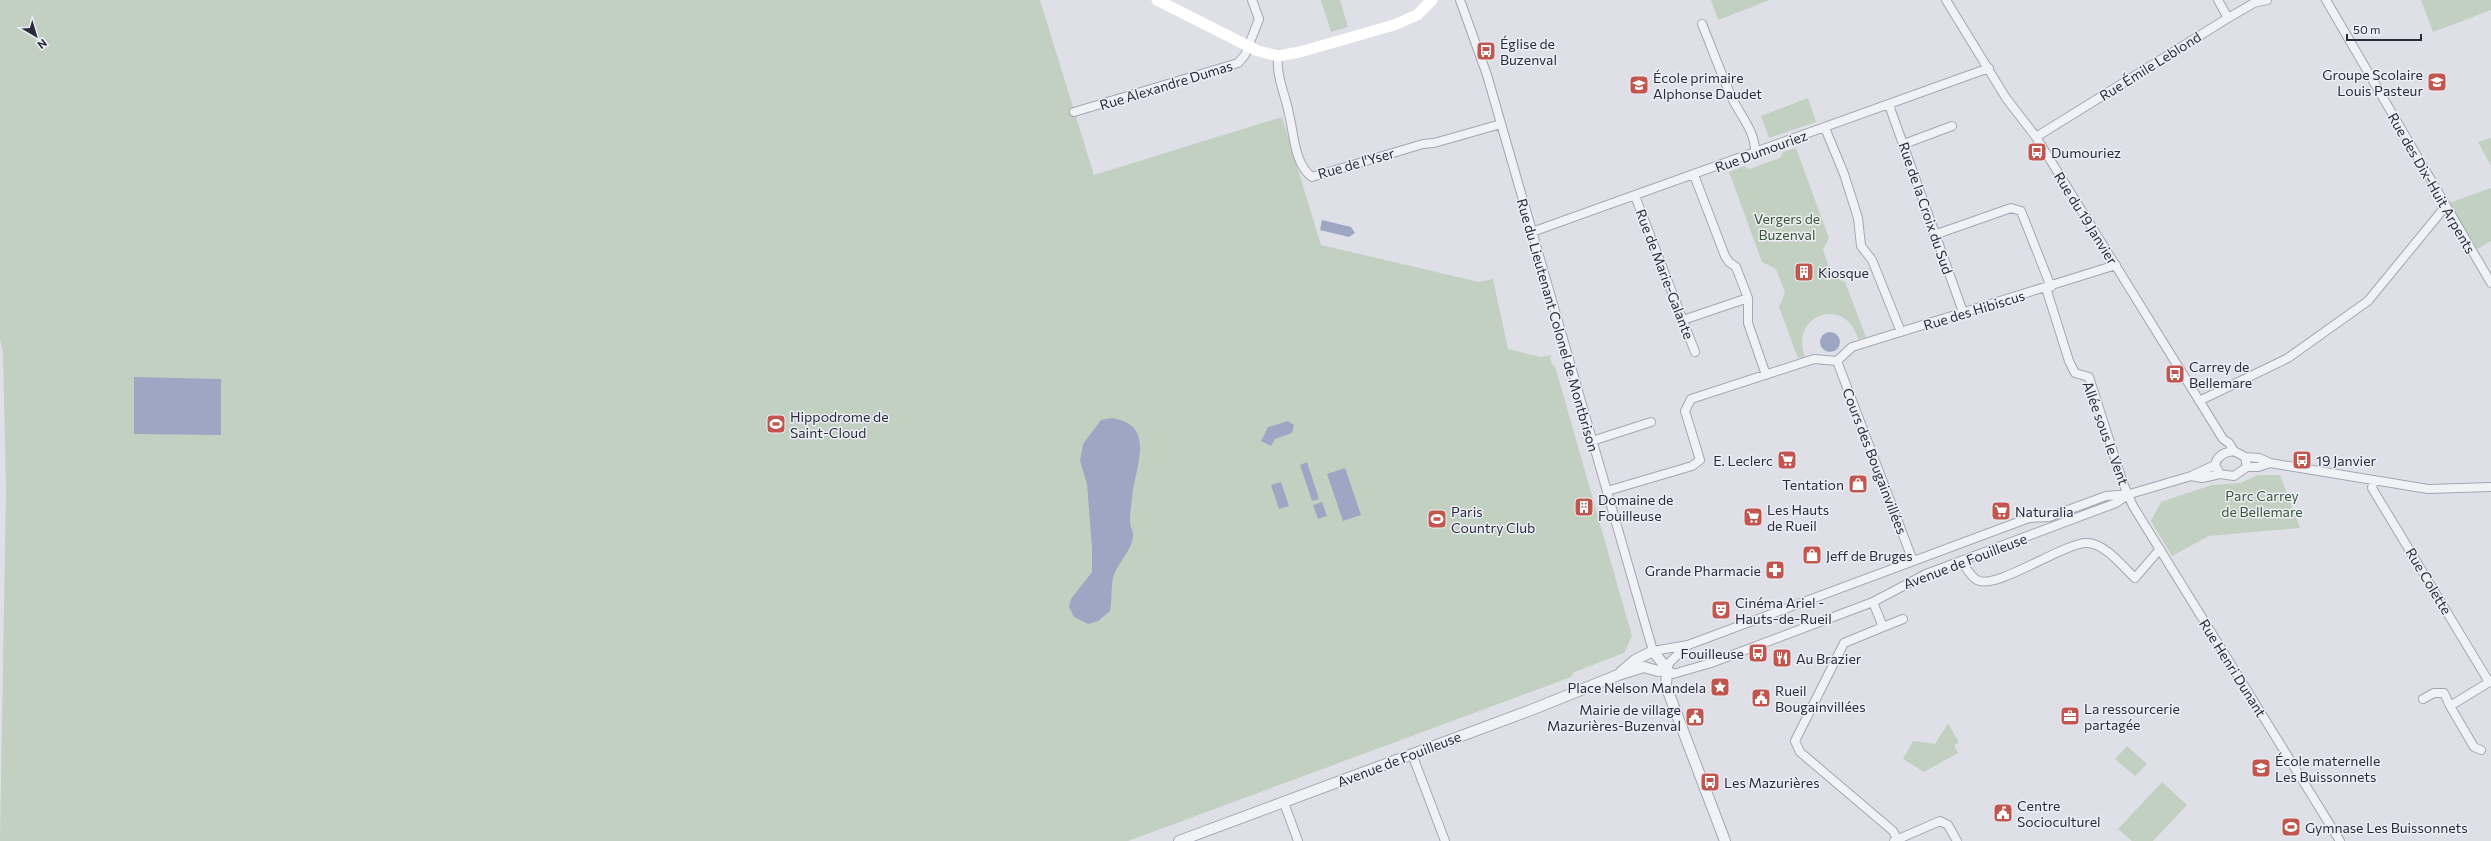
<svg xmlns="http://www.w3.org/2000/svg" width="2491" height="841" font-family="Commissioner,sans-serif">
	<style>
		.green { fill: #c1d0c1 }
		.water { fill: #9da7c4 }
		.lines { fill: none; stroke-linecap: round; stroke-linejoin: round }
		.minor-casing { stroke: #a5a6b1; stroke-width: 10 }
		.tertiary-casing { stroke: #a5a6b1; stroke-width: 12 }
		.minor { stroke: #f1f2f6; stroke-width: 8 }
		.tertiary { stroke: #f1f2f6; stroke-width: 10 }
		.secondary { stroke: #fff; stroke-width: 11 }
		.labels { text-anchor: middle; dominant-baseline: central; stroke-width: 3; stroke-linejoin: round; paint-order: stroke }
		.poi-label { font-size: 14px; fill: #292c3d; stroke: #eeeff5; text-anchor: start }
		.street-label { font-size: 14px; fill: #292c3d; stroke: #eeeff5 }
		.park-label { font-size: 14px; fill: #385739; stroke: #eeeff5 }
	</style>
	<rect width="100%" height="100%" fill="#dfe0e7"/>
	<!-- green -->
	<path class="green" d="M 0,0 L 1040,0 L 1094,175 L 1282,117 L 1321,245 L 1479,282 L 1493,279 L 1508,349 L 1541,357 L 1552,355 L 1550,357 L 1552,365 L 1555,366 L 1632,636 L 1624,653 L 1574,672 L 1571,677 L 1128,841 L 0,841 L 6,490 L 3,351 L 0,340 Z
		M 1321,0 L 1340,0 L 1348,27 L 1331,32 Z
		M 1711,0 L 1770,0 L 1718,20 Z
		M 2421,0 L 2491,0 L 2491,10 L 2433,32 Z
		M 1808,98 L 1816,122 L 1769,138 L 1761,116 Z
		M 2491,138 L 2491,166 L 2478,142 Z
		M 1796,148 L 1829,238 L 1823,250 L 1832,276 L 1845,282 L 1866,337 L 1858,339 C 1846,295 1789,314 1805,357 L 1798,358 L 1779,307 L 1785,293 L 1776,269 L 1762,262 L 1729,172 L 1744,166 L 1749,169 L 1780,158 L 1783,152 Z
		M 2491,188 L 2491,241 L 2477,249 L 2449,203 Z
		M 2258,475 L 2280,475 L 2300,528 L 2209,536 L 2172,556 L 2151,521 L 2161,502 L 2212,485 L 2240,483 Z
		M 1948,723 L 1959,743 L 1954,745 L 1958,753 L 1924,772 L 1903,759 L 1913,741 L 1935,744 Z
		M 2127,746 L 2147,764 L 2135,776 L 2115,759 Z
		M 2162,782 L 2187,805 L 2153,841 L 2132,841 L 2118,829 Z"/>
	<!-- water -->
	<path class="water" d="M 1322,220 L 1351,227 L 1355,233 L 1349,237 L 1320,230 Z
		M1820 342a10 10 0 1 1 20 0a10 10 0 1 1-20 0Z
		M 134,377 L 221,379 L 221,435 L 134,434 Z
		M 1112,418 C 1158,425 1134,469 1132,498 C 1131,506 1130,515 1130,522 C 1130,527 1134,532 1133,537 C 1131,552 1117,563 1113,578 C 1111,588 1112,600 1110,611 L 1098,621 L 1088,624 L 1074,617 L 1069,607 L 1071,599 L 1092,572 L 1092,548 L 1087,484 L 1080,461 L 1083,444 L 1101,420 Z
		M 1288,421 L 1294,425 L 1292,433 L 1275,439 L 1271,446 L 1261,441 L 1268,427 Z
		M 1307,462 L 1319,499 L 1312,501 L 1300,465 Z
		M 1345,468 L 1361,515 L 1343,521 L 1327,474 Z
		M 1281,482 L 1289,506 L 1279,509 L 1271,485 Z
		M 1322,502 L 1327,516 L 1318,519 L 1313,505 Z"/>
	<g class="lines">
		<defs>
			<path id="minor" d="M 1460,0 L 1487,75 L 1653,651 L 1688,645 L 2029,518 L 2049,517 L 2106,496 L 2130,494 L 2191,476 L 2215,465
				M 1946,0 L 2006,98 L 2036,137 L 2223,439 L 2229,443 L 2234,451
				M 2218,0 L 2228,18
				M 2326,0 L 2491,283
				M 1702,24 C 1712,48 1721,74 1732,98 C 1740,115 1756,132 1755,153
				M 1278,56 C 1276,77 1285,93 1289,114 C 1294,133 1294,164 1312,177 L 1423,144 L 1434,143 L 1501,124
				M 1889,105 L 1963,312
				M 1074,112 L 1238,63 L 1245,55 L 1259,19 L 1252,0
				M 1825,128 L 1844,174 L 1858,218 L 1861,246 L 1872,260 L 1901,332
				M 2036,137 L 2228,18 L 2254,3 L 2267,0
				M 1904,144 L 1952,126
				M 1694,175 L 1725,256 L 1729,262 L 1736,267 L 1748,298 L 1748,323 L 1766,375
				M 1635,196 L 1695,352
				M 1532,232 L 1989,68
				M 1934,235 L 2011,208 L 2021,211 L 2051,287
				M 2046,288 L 2069,361 L 2075,373 L 2089,377 L 2123,483 L 2133,506 L 2340,841
				M 1683,320 L 1748,298
				M 1837,361 L 1852,347 L 2116,265
				M 1837,361 L 1913,561
				M 2199,401 L 2288,358 L 2368,301 L 2445,207
				M 1592,441 L 1651,422
				M 2234,451 L 2245,457 L 2247,467 L 2234,476 L 2220,474 L 2215,465 C 2217,456 2224,452 2234,451 Z
				M 2245,457 L 2259,458 L 2270,463 L 2428,489 L 2491,487
				M 2247,467 L 2258,467 L 2270,463
				M 2191,476 L 2202,478 L 2220,474
				M 2374,480 L 2372,488 L 2489,682
				M 1607,491 L 1692,466 L 1700,460 L 1685,411 L 1691,399 L 1814,359 L 1837,361
				M 1961,561 C 1966,567 1970,576 1977,580 C 1995,591 2065,542 2087,543 C 2105,543 2123,567 2135,578 L 2160,549
				M 1873,602 L 1883,627 L 1844,643 L 1795,741 L 1800,752 L 1893,831 L 1897,839
				M 1883,627 L 1903,619
				M 1688,645 L 1670,662 L 1667,669 L 1673,674 L 1711,663 L 1873,602 L 1926,574 L 2116,503 L 2129,494
				M 2423,699 L 2434,693 L 2444,693 L 2450,706
				M 2481,750 L 2474,747 L 2450,706 L 2491,681
				M 1412,754 L 1445,841
				M 1284,803 L 1298,841
				M 1894,841 L 1940,821 L 1948,825 L 1957,841"/>
			<path id="tertiary" d="M 1653,651 L 1667,669
				M 1667,669 L 1666,686 L 1725,841
				M 1621,672 L 1635,660 L 1653,651
				M 1179,841 L 1531,710 L 1618,675 L 1644,667 L 1658,671 L 1667,669"/>
		</defs>
		<!-- minor casing -->
		<use href="#minor" class="minor-casing"/>
		<!-- tertiary casing -->
		<use href="#tertiary" class="tertiary-casing"/>
		<!-- minor -->
		<use href="#minor" class="minor"/>
		<!-- tertiary -->
		<use href="#tertiary" class="tertiary"/>
		<!-- secondary -->
		<path class="secondary" d="M 1157,0 L 1258,51 L 1278,56 L 1300,52 L 1394,25 L 1417,15 L 1432,0"/>
	</g>
	<!-- icons -->
	<defs>
		<symbol id="bus-square" viewBox="-11 -11 22 22"><rect x="-9" y="-9" width="18" height="18" rx="4" fill="#c2564e" stroke="#eeeff5"/><path d="M-5-6H5V4H4V6H2V4H-2V6H-4V4H-5ZM-3.5-4V0h7V-4ZM-3.5 1.2v1.5H-2V1.2ZM2 1.2v1.5H3.5V1.2Z" fill="#fff"/></symbol>
		<symbol id="school-square" viewBox="-11 -11 22 22"><rect x="-9" y="-9" width="18" height="18" rx="4" fill="#c2564e" stroke="#eeeff5"/><path d="M0-5L7-2L0 1L-7-2ZM-4 1L0 2.5L4 1V4Q0 6-4 4Z" fill="#fff"/></symbol>
		<symbol id="building-square" viewBox="-11 -11 22 22"><rect x="-9" y="-9" width="18" height="18" rx="4" fill="#c2564e" stroke="#eeeff5"/><path d="M-4-6H4V6H1V3H-1V6H-4ZM-2.5-4.3h1.7v1.8h-1.7ZM.8-4.3h1.7v1.8H.8ZM-2.5-1h1.7V.8h-1.7ZM.8-1h1.7V.8H.8Z" fill="#fff"/></symbol>
		<symbol id="stadium-square" viewBox="-11 -11 22 22"><rect x="-9" y="-9" width="18" height="18" rx="4" fill="#c2564e" stroke="#eeeff5"/><path d="M0-5a6.5 5 0 1 0 0 10a6.5 5 0 1 0 0-10ZM-3.5-1.8h7v3.6h-7Z" fill="#fff"/></symbol>
		<symbol id="supermarket-square" viewBox="-11 -11 22 22"><rect x="-9" y="-9" width="18" height="18" rx="4" fill="#c2564e" stroke="#eeeff5"/><path d="M-6-5.5h2.5l.6 2H6L4.5 2H-2.5L-4.4-4H-6ZM-1.5 3.2a1.3 1.3 0 1 0 .1 0ZM3 3.2a1.3 1.3 0 1 0 .1 0Z" fill="#fff"/></symbol>
		<symbol id="shop-square" viewBox="-11 -11 22 22"><rect x="-9" y="-9" width="18" height="18" rx="4" fill="#c2564e" stroke="#eeeff5"/><path d="M-5-2.5h2.3a2.7 3.5 0 0 1 5.4 0H5L5.5 6h-11ZM-1.5-2.5h3a1.5 2.3 0 0 0-3 0Z" fill="#fff"/></symbol>
		<symbol id="pharmacy-square" viewBox="-11 -11 22 22"><rect x="-9" y="-9" width="18" height="18" rx="4" fill="#c2564e" stroke="#eeeff5"/><path d="M-2-6h4v4h4v4h-4v4h-4v-4h-4v-4h4Z" fill="#fff"/></symbol>
		<symbol id="theatre-square" viewBox="-11 -11 22 22"><rect x="-9" y="-9" width="18" height="18" rx="4" fill="#c2564e" stroke="#eeeff5"/><path d="M-5-5.5Q0-4 5-5.5V0Q5 5 0 6Q-5 5-5 0ZM-3.3-2.5H-1v1.5H-3.3ZM1-2.5H3.3v1.5H1ZM-2.8 1Q0 5.5 2.8 1Z" fill="#fff"/></symbol>
		<symbol id="restaurant-square" viewBox="-11 -11 22 22"><rect x="-9" y="-9" width="18" height="18" rx="4" fill="#c2564e" stroke="#eeeff5"/><path d="M-5-6h1v4h1v-4h1v4h1v-4h1v5L-1.5 .5V6h-2V.5L-5-1ZM5-6V6H3V1.5H1.5Q1.5-4 5-6Z" fill="#fff"/></symbol>
		<symbol id="sight-square" viewBox="-11 -11 22 22"><rect x="-9" y="-9" width="18" height="18" rx="4" fill="#c2564e" stroke="#eeeff5"/><path d="M0-6L1.8-2.2L6-1.7L2.9 1.2L3.7 5.4L0 3.3L-3.7 5.4L-2.9 1.2L-6-1.7L-1.8-2.2Z" fill="#fff"/></symbol>
		<symbol id="civic-square" viewBox="-11 -11 22 22"><rect x="-9" y="-9" width="18" height="18" rx="4" fill="#c2564e" stroke="#eeeff5"/><path d="M-.6-6.5H3V-4.5H.6V-3L4-1V1h2V6H-6V1h2V-1L-.6-3ZM-1.2 2.5V6h2.4V2.5Z" fill="#fff"/></symbol>
		<symbol id="office-square" viewBox="-11 -11 22 22"><rect x="-9" y="-9" width="18" height="18" rx="4" fill="#c2564e" stroke="#eeeff5"/><path d="M-6-3h4V-5.5h4V-3h4V5H-6ZM-1-4.5V-3h2v-1.5ZM-6 0V1H6V0Z" fill="#fff"/></symbol>
	</defs>
	<g fill-rule="evenodd">
		<use href="#bus-square" x="1475" y="40" width="22" height="22"/>
		<use href="#school-square" x="2426" y="71" width="22" height="22"/>
		<use href="#school-square" x="1628" y="74" width="22" height="22"/>
		<use href="#bus-square" x="2026" y="141" width="22" height="22"/>
		<use href="#building-square" x="1793" y="261" width="22" height="22"/>
		<use href="#bus-square" x="2164" y="363" width="22" height="22"/>
		<use href="#stadium-square" x="765" y="413" width="22" height="22"/>
		<use href="#supermarket-square" x="1776" y="449" width="22" height="22"/>
		<use href="#bus-square" x="2291" y="449" width="22" height="22"/>
		<use href="#shop-square" x="1847" y="473" width="22" height="22"/>
		<use href="#building-square" x="1573" y="496" width="22" height="22"/>
		<use href="#supermarket-square" x="1990" y="500" width="22" height="22"/>
		<use href="#supermarket-square" x="1742" y="506" width="22" height="22"/>
		<use href="#stadium-square" x="1426" y="508" width="22" height="22"/>
		<use href="#shop-square" x="1801" y="544" width="22" height="22"/>
		<use href="#pharmacy-square" x="1764" y="559" width="22" height="22"/>
		<use href="#theatre-square" x="1710" y="599" width="22" height="22"/>
		<use href="#bus-square" x="1747" y="642" width="22" height="22"/>
		<use href="#restaurant-square" x="1771" y="647" width="22" height="22"/>
		<use href="#sight-square" x="1709" y="676" width="22" height="22"/>
		<use href="#civic-square" x="1750" y="687" width="22" height="22"/>
		<use href="#office-square" x="2059" y="705" width="22" height="22"/>
		<use href="#civic-square" x="1684" y="706" width="22" height="22"/>
		<use href="#school-square" x="2250" y="757" width="22" height="22"/>
		<use href="#bus-square" x="1699" y="771" width="22" height="22"/>
		<use href="#civic-square" x="1992" y="802" width="22" height="22"/>
		<use href="#stadium-square" x="2280" y="816" width="22" height="22"/>
	</g>
	<g class="labels">
		<!-- poi labels -->
		<g class="poi-label">
			<text x="1500" y="43">Église de<tspan x="1500" dy="16">Buzenval</tspan></text>
			<text x="2423" y="74" text-anchor="end">Groupe Scolaire<tspan x="2423" dy="16">Louis Pasteur</tspan></text>
			<text x="1653" y="77">École primaire<tspan x="1653" dy="16">Alphonse Daudet</tspan></text>
			<text x="2051" y="152">Dumouriez</text>
			<text x="1818" y="272">Kiosque</text>
			<text x="2189" y="366">Carrey de<tspan x="2189" dy="16">Bellemare</tspan></text>
			<text x="790" y="416">Hippodrome de<tspan x="790" dy="16">Saint-Cloud</tspan></text>
			<text x="1773" y="460" text-anchor="end">E. Leclerc</text>
			<text x="2316" y="460">19 Janvier</text>
			<text x="1844" y="484" text-anchor="end">Tentation</text>
			<text x="1598" y="499">Domaine de<tspan x="1598" dy="16">Fouilleuse</tspan></text>
			<text x="1767" y="509">Les Hauts<tspan x="1767" dy="16">de Rueil</tspan></text>
			<text x="1451" y="511">Paris<tspan x="1451" dy="16">Country Club</tspan></text>
			<text x="2015" y="511">Naturalia</text>
			<text x="1826" y="555">Jeff de Bruges</text>
			<text x="1761" y="570" text-anchor="end">Grande Pharmacie</text>
			<text x="1735" y="602">Cinéma Ariel -<tspan x="1735" dy="16">Hauts-de-Rueil</tspan></text>
			<text x="1744" y="653" text-anchor="end">Fouilleuse</text>
			<text x="1796" y="658">Au Brazier</text>
			<text x="1706" y="687" text-anchor="end">Place Nelson Mandela</text>
			<text x="1775" y="690">Rueil<tspan x="1775" dy="16">Bougainvillées</tspan></text>
			<text x="2084" y="708">La ressourcerie<tspan x="2084" dy="16">partagée</tspan></text>
			<text x="1681" y="709" text-anchor="end">Mairie de village<tspan x="1681" dy="16">Mazurières-Buzenval</tspan></text>
			<text x="2275" y="760">École maternelle<tspan x="2275" dy="16">Les Buissonnets</tspan></text>
			<text x="1724" y="782">Les Mazurières</text>
			<text x="2017" y="805">Centre<tspan x="2017" dy="16">Socioculturel</tspan></text>
			<text x="2305" y="827">Gymnase Les Buissonnets</text>
		</g>
		<!-- street labels -->
		<g class="street-label">
			<text transform="translate(2150 66) rotate(-32)">Rue Émile Leblond</text>
			<text transform="translate(1166 85) rotate(-17)">Rue Alexandre Dumas</text>
			<text transform="translate(1761 151) rotate(-20)">Rue Dumouriez</text>
			<text transform="translate(1356 163) rotate(-16)">Rue de l'Yser</text>
			<text transform="translate(2432 183) rotate(60)">Rue des Dix-Huit Arpents</text>
			<text transform="translate(1926 208) rotate(71)">Rue de la Croix du Sud</text>
			<text transform="translate(2086 218) rotate(58)">Rue du 19 Janvier</text>
			<text transform="translate(1665 274) rotate(69)">Rue de Marie-Galante</text>
			<text transform="translate(1974 310) rotate(-17)">Rue des Hibiscus</text>
			<text transform="translate(1558 325) rotate(74)">Rue du Lieutenant Colonel de Montbrison</text>
			<text transform="translate(2106 433) rotate(70)">Allée sous le Vent</text>
			<text transform="translate(1875 461) rotate(69)">Cours des Bougainvillées</text>
			<text transform="translate(1965 561) rotate(-21)">Avenue de Fouilleuse</text>
			<text transform="translate(2429 581) rotate(59)">Rue Colette</text>
			<text transform="translate(2233 668) rotate(58)">Rue Henri Dunant</text>
			<text transform="translate(1399 759) rotate(-21)">Avenue de Fouilleuse</text>
		</g>
		<!-- park labels -->
		<g class="park-label">
			<text x="1787" y="218">Vergers de<tspan x="1787" dy="16">Buzenval</tspan></text>
			<text x="2262" y="495">Parc Carrey<tspan x="2262" dy="16">de Bellemare</tspan></text>
		</g>
	</g>
	<!-- north arrow -->
	<g transform="translate(36 36) rotate(142)" stroke="#eeeff5" stroke-width="3" paint-order="stroke">
	<path d="M0-3L7 15L0 10L-7 15Z" fill="#292c3d"/>
	<text y="-6" font-size="11" font-weight="bold" text-anchor="middle" fill="#292c3d">N</text>
	</g>
	<!-- scale -->
	<path d="M2347 34v6h74v-6" fill="none" stroke="#292c3d" stroke-width="2"/>
	<text x="2353" y="34" font-size="12" fill="#292c3d" stroke="#eeeff5" stroke-width="3" paint-order="stroke">50 m</text>
</svg>
